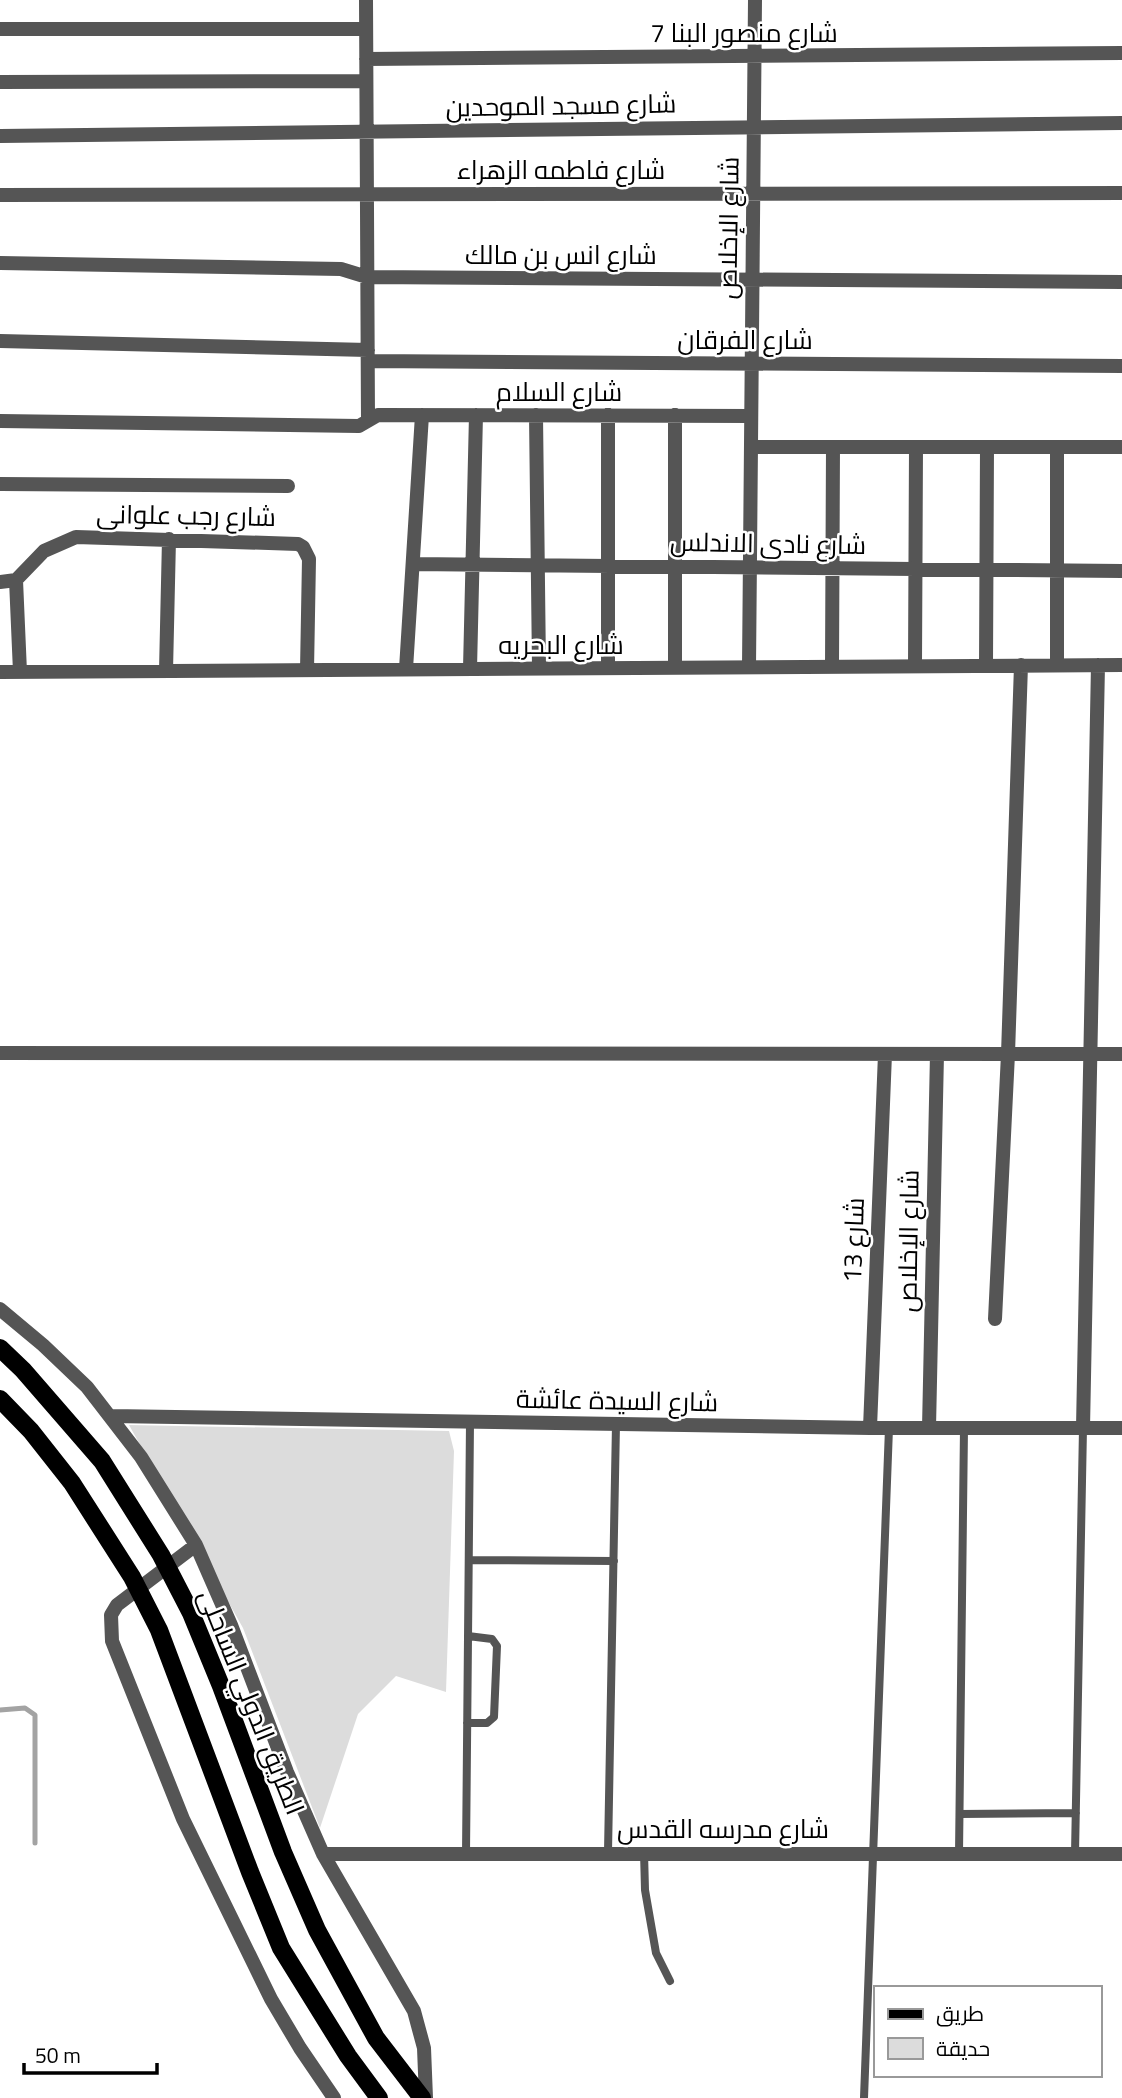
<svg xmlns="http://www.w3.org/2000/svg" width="1122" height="2098" font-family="'Titillium Web',Cairo,sans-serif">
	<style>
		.green { fill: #dcdcdc }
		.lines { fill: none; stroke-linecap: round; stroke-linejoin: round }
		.stream { stroke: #a3a3a3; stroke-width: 5 }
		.service { stroke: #555; stroke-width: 8 }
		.minor { stroke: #555; stroke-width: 14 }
		.primary { stroke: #000; stroke-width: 18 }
		.labels { text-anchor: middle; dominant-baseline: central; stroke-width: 5; stroke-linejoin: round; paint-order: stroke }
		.street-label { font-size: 26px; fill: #000; stroke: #fff }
	</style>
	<rect width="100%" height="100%" fill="#fff"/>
	<!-- green -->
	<path class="green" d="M 129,1425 L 449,1431 L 454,1451 L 446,1692 L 396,1676 L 358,1714 L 320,1828 L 243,1628 Z"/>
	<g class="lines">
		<!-- stream -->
		<path class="stream" d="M 0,1710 L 25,1708 L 35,1715 L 35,1843"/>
		<!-- service -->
		<path class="service" d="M 469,1560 L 614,1561
			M 467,1723 L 487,1723 L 494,1717 L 497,1646 L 492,1639 L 468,1636
			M 960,1814 L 1076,1813
			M 608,1852 L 616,1424
			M 644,1852 L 645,1890 L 656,1953 L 670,1981
			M 466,1854 L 470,1422
			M 959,1854 L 964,1428
			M 1075,1854 L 1083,1428
			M 864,2098 L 889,1428"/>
		<!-- minor -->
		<path class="minor" d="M 366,0 L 368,420
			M 0,29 L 366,29
			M 366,59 L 1122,53
			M 0,82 L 366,81
			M 0,136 L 1122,123
			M 0,195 L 1122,193
			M 0,263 L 341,269 L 367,277 L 1122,282
			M 0,341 L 368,350
			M 368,361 L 1122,366
			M 536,415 L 539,668
			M 0,421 L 359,426 L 378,415 L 751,416
			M 751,447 L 1122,447
			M 0,484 L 288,486
			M 413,564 L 1122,571
			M 16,580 L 20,672
			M 0,582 L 16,580 L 44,551 L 76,537 L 298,544 L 303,547 L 309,559 L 307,670
			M 1057,665 L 1057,447
			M 915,666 L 916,447
			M 986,666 L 987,447
			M 675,667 L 675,415
			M 749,667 L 755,0
			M 832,667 L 833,447
			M 608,668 L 608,415
			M 406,669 L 422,415
			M 470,669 L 476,415
			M 166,671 L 169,539
			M 0,672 L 1122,665
			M 0,1053 L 1122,1054
			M 0,1309 L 43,1345 L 87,1387 L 141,1457 L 196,1545 L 231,1625 L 287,1772 L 323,1854 L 414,2011 L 424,2048 L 426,2098
			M 995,1319 L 1008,1054 L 1021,665
			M 111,1416 L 870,1428 L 1122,1428
			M 870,1428 L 885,1054
			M 929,1428 L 937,1054
			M 1083,1428 L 1098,665
			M 196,1545 L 117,1605 L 111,1615 L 112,1641 L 183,1819 L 271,1999 L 300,2048 L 334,2098
			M 323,1854 L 1122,1854"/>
		<!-- primary -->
		<path class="primary" d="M 0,1348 L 23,1370 L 102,1461 L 161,1555 L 191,1613 L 221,1686 L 283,1852 L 317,1930 L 376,2038 L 422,2098
			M 0,1399 L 31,1431 L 72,1483 L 132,1577 L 159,1630 L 250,1872 L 281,1948 L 348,2056 L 379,2098"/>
	</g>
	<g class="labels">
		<!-- street labels -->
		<g class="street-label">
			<text x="744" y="32">شارع منصور البنا 7</text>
			<text transform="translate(561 105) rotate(-1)">شارع مسجد الموحدين</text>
			<text x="561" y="169">شارع فاطمه الزهراء</text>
			<text transform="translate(728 228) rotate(-89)">شارع الإخلاص</text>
			<text x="561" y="254">شارع انس بن مالك</text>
			<text x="745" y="339">شارع الفرقان</text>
			<text x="559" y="391">شارع السلام</text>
			<text transform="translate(186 515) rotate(1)">شارع رجب علوانى</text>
			<text transform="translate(768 543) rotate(1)">شارع نادى الاندلس</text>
			<text x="561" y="644">شارع البحريه</text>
			<text transform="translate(853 1240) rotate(-88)">شارع 13</text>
			<text transform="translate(908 1241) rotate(-89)">شارع الإخلاص</text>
			<text transform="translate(617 1400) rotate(1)">شارع السيدة عائشة</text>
			<text transform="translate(252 1702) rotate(68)">الطريق الدولي الساحلى</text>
			<text x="723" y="1828">شارع مدرسه القدس</text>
		</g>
	</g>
	<!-- legend -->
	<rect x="874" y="1986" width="228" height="91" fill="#ffffff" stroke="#999999" stroke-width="2"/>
	<rect x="888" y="2009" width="35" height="10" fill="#000000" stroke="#999999" stroke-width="2"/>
	<text x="936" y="2021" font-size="21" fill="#000000">طريق</text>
	<rect x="888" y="2038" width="35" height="21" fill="#dcdcdc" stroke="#999999" stroke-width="2"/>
	<text x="936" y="2056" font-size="21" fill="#000000">حديقة</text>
	<!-- scale -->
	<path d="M24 2063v10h133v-10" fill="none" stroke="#000000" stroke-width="3.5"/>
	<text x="35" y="2063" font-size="21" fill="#000000" stroke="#ffffff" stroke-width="5" paint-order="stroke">50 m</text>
</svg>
